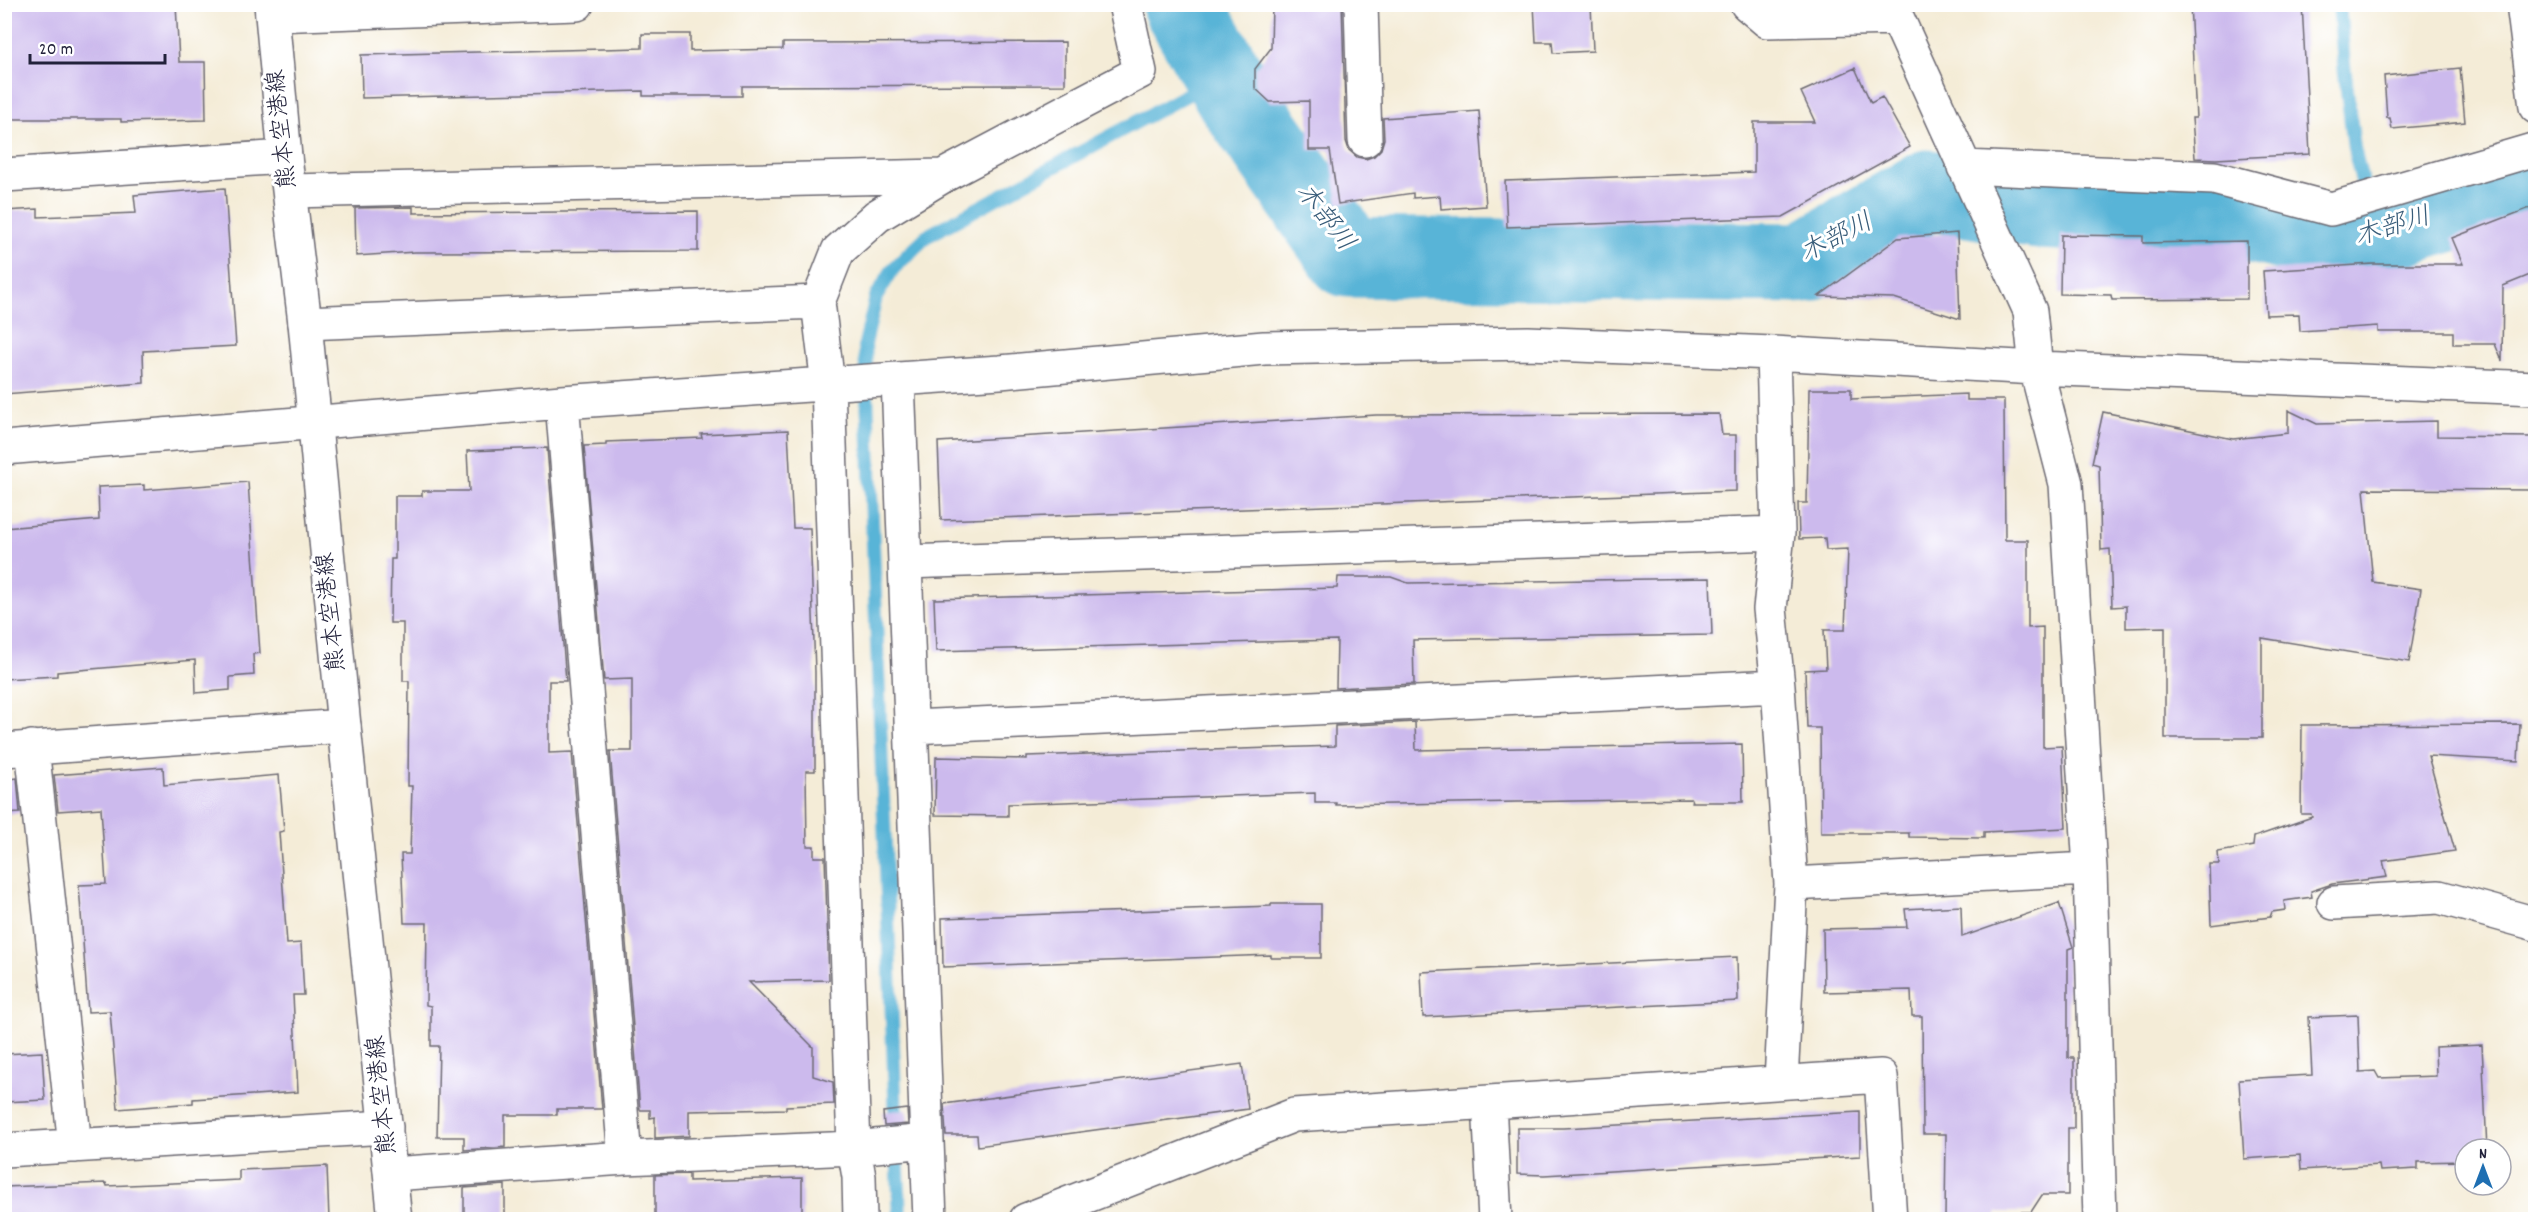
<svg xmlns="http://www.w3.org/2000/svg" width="2540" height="1224" font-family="Dekko,'Klee One',sans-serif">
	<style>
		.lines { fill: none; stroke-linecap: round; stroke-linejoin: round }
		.stream { stroke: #59b4d7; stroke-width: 14 }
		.river { stroke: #59b4d7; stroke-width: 81 }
		.building { fill: #ccbaed }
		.minor-casing { stroke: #6c6972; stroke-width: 36 }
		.major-casing { stroke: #6c6972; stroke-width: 36 }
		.minor { stroke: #fff; stroke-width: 33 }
		.major { stroke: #fff; stroke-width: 33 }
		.labels { text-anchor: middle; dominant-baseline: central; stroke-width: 6; stroke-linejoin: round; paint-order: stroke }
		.street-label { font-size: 24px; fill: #22223b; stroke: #fff }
		.water-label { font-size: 26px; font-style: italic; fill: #385c79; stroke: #fff }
	</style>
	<rect width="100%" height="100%" fill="#fff"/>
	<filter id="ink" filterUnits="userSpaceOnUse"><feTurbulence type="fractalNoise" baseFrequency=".0167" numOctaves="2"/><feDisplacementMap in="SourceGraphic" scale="12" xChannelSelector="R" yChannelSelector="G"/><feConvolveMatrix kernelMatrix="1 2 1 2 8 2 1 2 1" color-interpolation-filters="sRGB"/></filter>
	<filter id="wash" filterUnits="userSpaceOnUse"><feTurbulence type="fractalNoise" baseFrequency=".008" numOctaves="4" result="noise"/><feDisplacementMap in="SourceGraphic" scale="24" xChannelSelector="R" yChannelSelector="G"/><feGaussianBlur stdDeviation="1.35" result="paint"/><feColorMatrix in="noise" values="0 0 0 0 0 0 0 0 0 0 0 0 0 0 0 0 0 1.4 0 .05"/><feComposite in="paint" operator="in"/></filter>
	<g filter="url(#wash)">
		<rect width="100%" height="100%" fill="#f4ecd7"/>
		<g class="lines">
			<!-- stream -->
			<path class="stream" d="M 2339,4 L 2344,65 L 2354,148 L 2375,235
				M 900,1220 L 865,344 L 876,297 L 893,269 L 927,236 L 1223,75"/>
			<!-- river -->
			<path class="river" d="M 1182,4 L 1236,97 L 1348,257 L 1803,263 L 1928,190 L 2039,209 L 2232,218 L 2344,244 L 2536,184"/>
		</g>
		<g id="blocks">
			<!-- building -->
			<path class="building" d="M 5,4 L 176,4 L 179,62 L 205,62 L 206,120 L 121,122 L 121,119 L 6,119 Z
				M 1272,4 L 1342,4 L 1346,141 L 1349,150 L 1357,157 L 1366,159 L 1374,156 L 1381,149 L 1384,139 L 1383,118 L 1479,111 L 1486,206 L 1441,209 L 1440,196 L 1413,198 L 1413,193 L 1338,204 L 1330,150 L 1309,150 L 1309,101 L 1270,102 L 1255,88 L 1255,69 L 1271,48 Z
				M 1534,4 L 1591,4 L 1593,51 L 1553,53 L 1552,42 L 1536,42 Z
				M 2190,4 L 2302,4 L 2310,154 L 2216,159 L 2195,158 L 2192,118 L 2196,118 Z
				M 642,34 L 690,34 L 690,51 L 783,49 L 783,43 L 1065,42 L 1065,85 L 742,86 L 742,96 L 643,96 L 643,91 L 362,98 L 361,55 L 642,48 Z
				M 1855,68 L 1871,103 L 1882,97 L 1910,147 L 1783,217 L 1507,227 L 1505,181 L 1754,172 L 1754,122 L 1815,122 L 1801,92 Z
				M 2460,68 L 2465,122 L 2392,129 L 2390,118 L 2387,118 L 2384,76 Z
				M 225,188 L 236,346 L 143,351 L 144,383 L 4,394 L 4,211 L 38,209 L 38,217 L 136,213 L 134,195 Z
				M 2535,206 L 2535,273 L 2503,286 L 2502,361 L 2495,344 L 2453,344 L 2453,332 L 2378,332 L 2378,326 L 2300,331 L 2299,314 L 2266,315 L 2263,271 L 2373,264 L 2463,264 L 2452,238 Z
				M 413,207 L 413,213 L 698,211 L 698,251 L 415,252 L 356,256 L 355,208 Z
				M 1957,233 L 1960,319 L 1894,298 L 1819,296 L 1898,238 Z
				M 2061,235 L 2143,236 L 2143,243 L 2247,241 L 2247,299 L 2112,300 L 2111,295 L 2060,294 Z
				M 1809,389 L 1851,389 L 1851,399 L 1967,394 L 1967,400 L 2004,400 L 2005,540 L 2028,540 L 2028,628 L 2043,627 L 2043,747 L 2062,746 L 2066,828 L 1984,832 L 1984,838 L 1909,837 L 1909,833 L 1821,833 L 1820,728 L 1807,728 L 1805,670 L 1826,669 L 1824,630 L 1845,630 L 1848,549 L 1826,550 L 1825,538 L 1799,539 L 1798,503 L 1807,503 Z
				M 2288,410 L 2317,424 L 2437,421 L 2437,436 L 2535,437 L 2535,490 L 2364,489 L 2373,582 L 2421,589 L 2409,662 L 2262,638 L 2262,738 L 2165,738 L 2165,627 L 2126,628 L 2126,606 L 2112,607 L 2110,549 L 2101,550 L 2099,465 L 2092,463 L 2103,412 L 2233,439 L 2288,433 Z
				M 1719,414 L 1722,435 L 1736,435 L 1736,491 L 941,520 L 938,442 L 1376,415 Z
				M 788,430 L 793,528 L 810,528 L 815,672 L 815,771 L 806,771 L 807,846 L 814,846 L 814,857 L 825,857 L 829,980 L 749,982 L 813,1047 L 813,1076 L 833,1082 L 834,1104 L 786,1106 L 786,1109 L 689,1111 L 689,1136 L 655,1138 L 655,1117 L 650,1118 L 650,1110 L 640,1110 L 610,751 L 632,751 L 632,679 L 604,680 L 584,446 L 606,445 L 606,442 L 702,438 L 701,434 Z
				M 547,448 L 566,681 L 549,681 L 549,753 L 572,752 L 602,1109 L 557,1109 L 557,1115 L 505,1115 L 505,1147 L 464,1150 L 464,1137 L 437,1137 L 439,1046 L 431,1046 L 431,1006 L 426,1005 L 427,923 L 404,923 L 401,854 L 410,854 L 412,786 L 408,786 L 409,681 L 403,681 L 403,623 L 390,623 L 391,559 L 395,559 L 395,496 L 422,496 L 422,491 L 469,491 L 467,451 Z
				M 248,482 L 260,653 L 253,654 L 254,675 L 230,677 L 230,690 L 196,693 L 195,660 L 57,672 L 57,676 L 4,679 L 4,528 L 99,520 L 98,487 L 144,485 L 144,490 Z
				M 1338,577 L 1391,577 L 1408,583 L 1710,578 L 1712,635 L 1413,640 L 1414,684 L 1336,688 L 1337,640 L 936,651 L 934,599 L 1337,588 Z
				M 1415,722 L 1416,750 L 1742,744 L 1743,802 L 1692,802 L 1691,799 L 1336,805 L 1336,803 L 1315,803 L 1315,793 L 1008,804 L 1008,816 L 935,815 L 936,757 L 1027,759 L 1027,756 L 1335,746 L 1335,726 Z
				M 2520,724 L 2518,761 L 2428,756 L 2455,851 L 2383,861 L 2387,877 L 2332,884 L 2311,891 L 2312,897 L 2284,901 L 2285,910 L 2272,912 L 2270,917 L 2211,925 L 2209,864 L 2219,864 L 2218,852 L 2253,846 L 2254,837 L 2312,817 L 2311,814 L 2301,814 L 2302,725 Z
				M 163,767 L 164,785 L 279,775 L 284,831 L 279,832 L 287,944 L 301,943 L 304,995 L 293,995 L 298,1092 L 193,1099 L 193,1103 L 118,1109 L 110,1011 L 88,1012 L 79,885 L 106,884 L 101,808 L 58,811 L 54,775 Z
				M 17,778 L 20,813 L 4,814 L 4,780 Z
				M 2059,903 L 2073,947 L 2068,949 L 2068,1058 L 2074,1058 L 2074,1128 L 2068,1128 L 2068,1195 L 2042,1195 L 2031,1212 L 1997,1212 L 1997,1219 L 1945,1219 L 1946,1134 L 1923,1134 L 1922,1016 L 1912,1016 L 1911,990 L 1824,992 L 1823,929 L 1907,927 L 1905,909 L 1961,906 L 1962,937 Z
				M 1271,904 L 1321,904 L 1321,958 L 1271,958 L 1271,955 L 943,967 L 942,918 L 1271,906 Z
				M 1737,957 L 1738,1001 L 1423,1017 L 1421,972 Z
				M 2358,1015 L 2360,1072 L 2375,1071 L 2379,1078 L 2436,1076 L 2435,1047 L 2482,1045 L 2487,1149 L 2465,1149 L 2465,1161 L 2418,1162 L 2418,1169 L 2380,1171 L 2379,1165 L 2301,1170 L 2300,1155 L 2244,1159 L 2239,1079 L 2312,1075 L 2309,1017 Z
				M 42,1052 L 45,1100 L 4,1102 L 4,1054 Z
				M 1242,1064 L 1248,1109 L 978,1146 L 977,1135 L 946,1135 L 944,1104 Z
				M 907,1109 L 908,1124 L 884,1126 L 883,1112 Z
				M 1860,1112 L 1860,1156 L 1544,1175 L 1517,1174 L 1517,1128 L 1563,1128 Z
				M 327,1166 L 329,1220 L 4,1220 L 4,1187 L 106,1183 L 107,1186 L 239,1180 L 239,1170 Z
				M 689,1174 L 689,1181 L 802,1178 L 802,1220 L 655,1220 L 655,1175 Z
				M 505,1185 L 505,1220 L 464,1220 L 464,1188 Z"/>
		</g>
	</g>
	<g filter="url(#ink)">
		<use href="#blocks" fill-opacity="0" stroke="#6c6972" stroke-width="1.5"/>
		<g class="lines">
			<defs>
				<path id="minor" d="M 1361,4 L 1365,140
					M 1747,4 L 1767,21 L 1897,18
					M 1891,4 L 2030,311 L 2036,368 L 2066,484 L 2090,869 L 2100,1220
					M 2523,4 L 2536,107
					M 272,15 L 577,4
					M 1964,167 L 2214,178 L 2331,209 L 2536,149
					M 4,175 L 285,157
					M 290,191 L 942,176
					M 305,323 L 818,302
					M 1773,353 L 1778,533 L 1770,609 L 1778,686 L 1791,884 L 1781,1082
					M 898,379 L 930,1220
					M 562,402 L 625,1158
					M 4,448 L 562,402 L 1000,372 L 1264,348 L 1528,343 L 1773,353 L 2036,368 L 2536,388
					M 905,562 L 1778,533
					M 912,727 L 1778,686
					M 32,747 L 75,1146
					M 4,750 L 344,726
					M 1791,884 L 2090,869
					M 2334,903 L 2439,897 L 2536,924
					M 1489,1102 L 1495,1220
					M 4,1150 L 386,1127
					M 391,1174 L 625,1158 L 854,1148 L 828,385 L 818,302 L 838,251 L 877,216 L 943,176 L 1140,72 L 1125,4
					M 860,1220 L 859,1177 L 854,1148 L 927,1141
					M 1026,1220 L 1294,1115 L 1881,1076 L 1890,1220"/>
				<path id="major" d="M 271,4 L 285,157 L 305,323 L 344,726 L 395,1220"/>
			</defs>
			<!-- minor casing -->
			<use href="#minor" class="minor-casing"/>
			<!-- major casing -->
			<use href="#major" class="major-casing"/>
			<!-- minor -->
			<use href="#minor" class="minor"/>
			<!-- major -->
			<use href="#major" class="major"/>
		</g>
	</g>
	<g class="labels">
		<!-- street labels -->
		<g class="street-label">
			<text transform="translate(283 129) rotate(-96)">熊本空港線</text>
			<text transform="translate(332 612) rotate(-96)">熊本空港線</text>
			<text transform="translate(383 1095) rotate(-96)">熊本空港線</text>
		</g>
		<!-- water labels -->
		<g class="water-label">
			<text transform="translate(1324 218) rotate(52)">木部川</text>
			<text transform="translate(2393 228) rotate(-17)">木部川</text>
			<text transform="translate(1837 239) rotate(-27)">木部川</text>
		</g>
	</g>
	<!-- margin -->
	<rect width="2540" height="1224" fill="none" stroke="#fff" stroke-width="24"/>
	<!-- north arrow -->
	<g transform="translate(2483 1167)"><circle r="28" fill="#ffffff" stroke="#a7a7b1" stroke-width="1.5"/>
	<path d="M0-4.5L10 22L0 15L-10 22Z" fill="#1f6fb2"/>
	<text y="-9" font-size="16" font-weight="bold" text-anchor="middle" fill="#22223b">N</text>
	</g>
	<!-- scale -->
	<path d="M30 54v9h135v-9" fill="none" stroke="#22223b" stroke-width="3"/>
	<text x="39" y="54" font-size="18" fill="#22223b" stroke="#ffffff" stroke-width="4.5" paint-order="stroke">20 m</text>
</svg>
